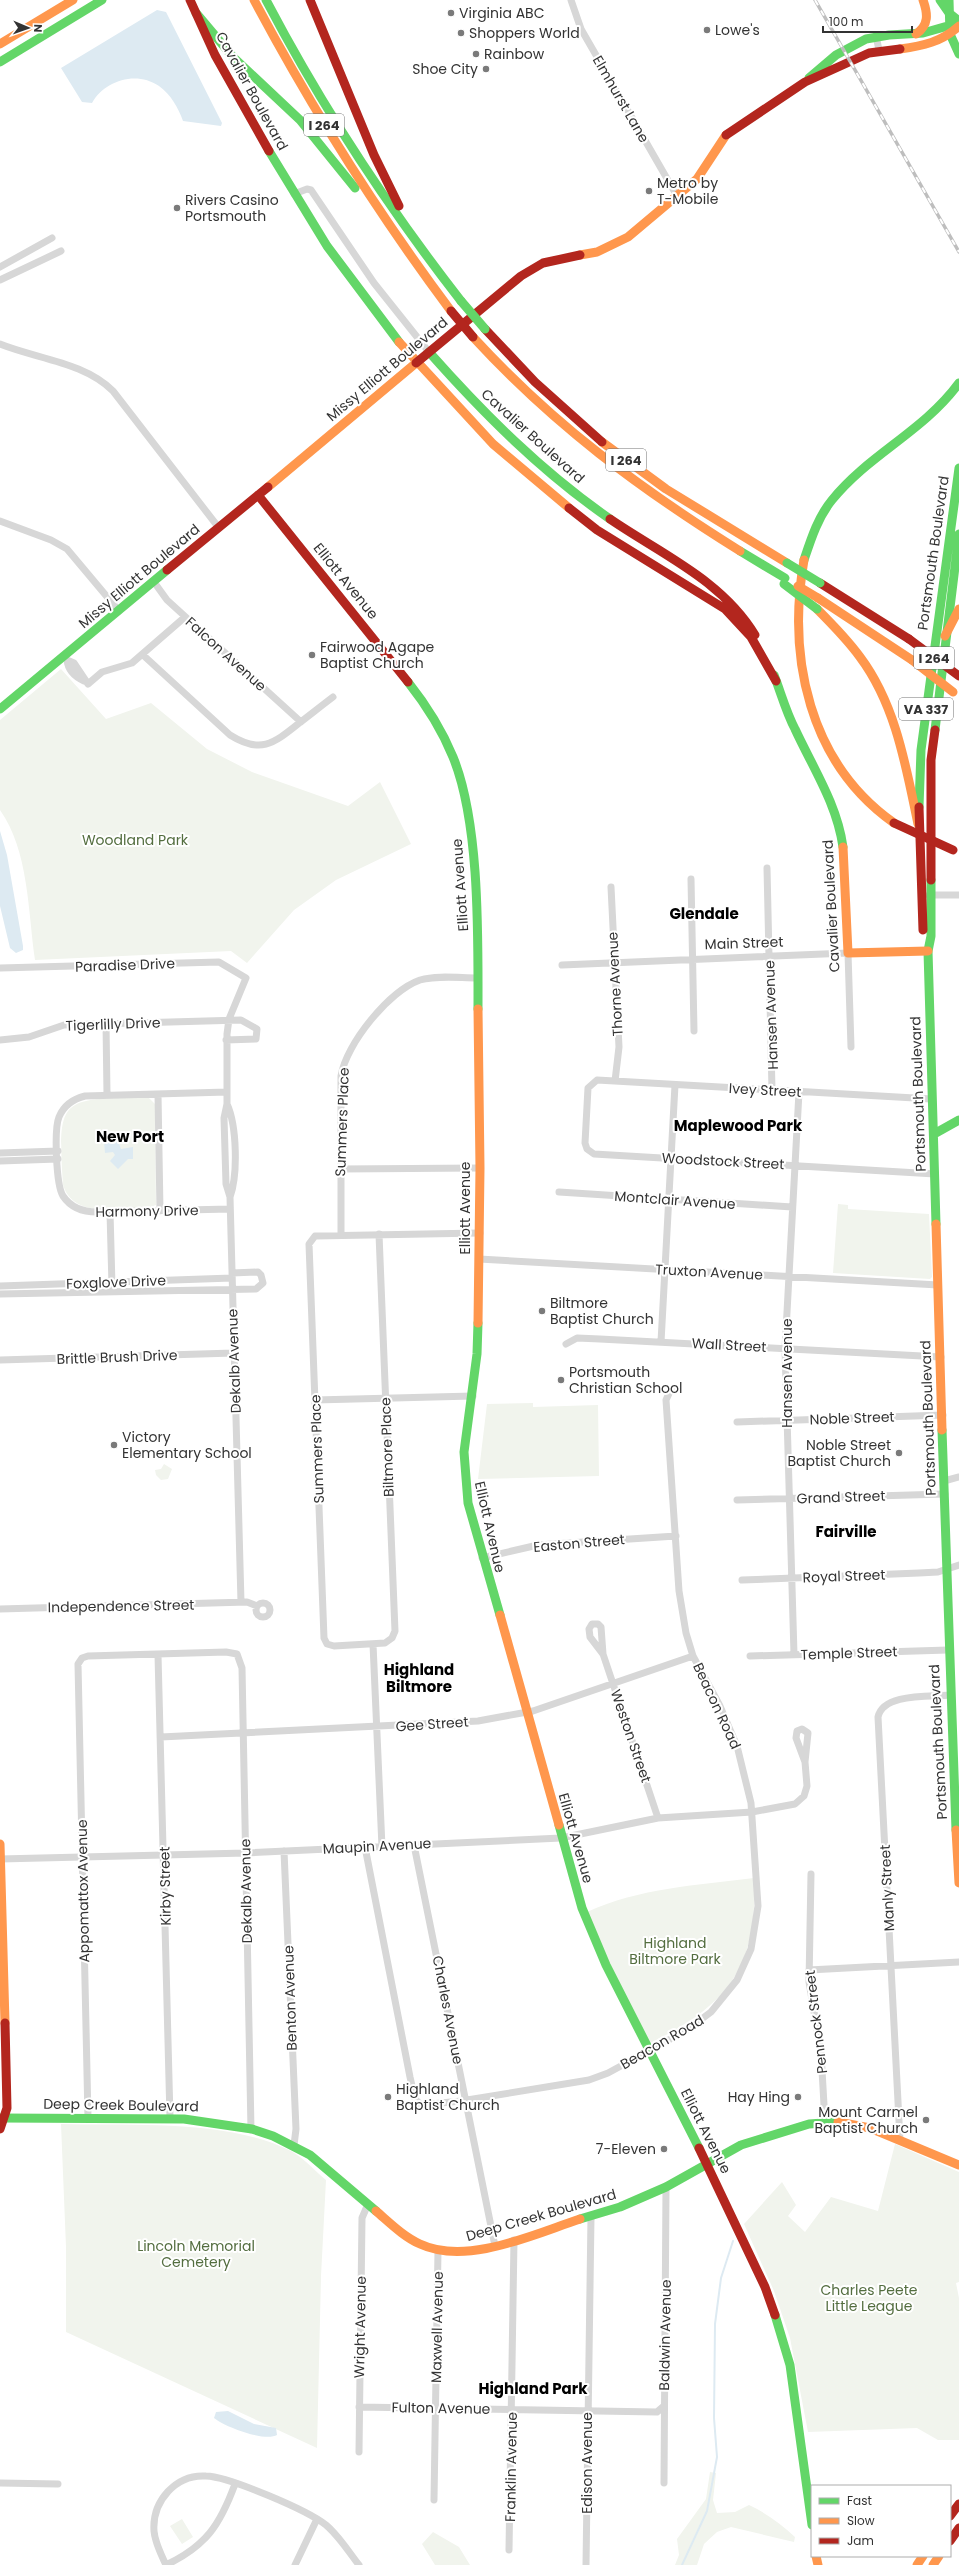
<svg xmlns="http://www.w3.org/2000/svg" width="959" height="2565" font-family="Poppins,sans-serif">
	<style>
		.green { fill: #f1f4ed }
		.water { fill: #ddeaf2 }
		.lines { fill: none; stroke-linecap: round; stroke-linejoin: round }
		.stream { stroke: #ddeaf2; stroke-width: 2 }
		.street { stroke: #d7d7d7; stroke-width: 7 }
		.fast { stroke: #63d668; stroke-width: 9 }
		.slow { stroke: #ff974d; stroke-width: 9 }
		.jam { stroke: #b3261e; stroke-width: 9 }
		.rail-casing { stroke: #bebebe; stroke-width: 3.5 }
		.rail { stroke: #fff; stroke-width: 2; stroke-dasharray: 6; stroke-linecap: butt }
		.fast-bridge { stroke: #63d668; stroke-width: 9 }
		.slow-bridge { stroke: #ff974d; stroke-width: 9 }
		.jam-bridge { stroke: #b3261e; stroke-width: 9 }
		.poi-dot { fill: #7a7a7a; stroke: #fff; stroke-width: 1.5 }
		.labels { text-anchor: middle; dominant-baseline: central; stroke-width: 4; stroke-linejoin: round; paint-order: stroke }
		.shield { fill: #fff; stroke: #707070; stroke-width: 1 }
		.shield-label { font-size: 13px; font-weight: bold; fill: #333 }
		.poi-label { font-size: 14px; fill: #333; stroke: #fff; text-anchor: start }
		.street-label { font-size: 14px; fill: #333; stroke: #fff }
		.park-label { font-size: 14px; fill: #546e40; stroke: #fff }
		.neighbourhood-label { font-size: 15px; font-weight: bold; fill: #000; stroke: #fff }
	</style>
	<rect width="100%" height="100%" fill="#fff"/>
	<!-- green -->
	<path class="green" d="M 61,669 L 106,719 L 151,703 L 207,749 L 252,772 L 348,806 L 380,782 L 411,844 L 336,880 L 294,910 L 247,963 L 231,951 L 35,960 C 28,912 29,851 0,810 L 0,720 Z
		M 148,1097 L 155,1104 L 156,1205 L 150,1207 C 122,1208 74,1220 63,1185 C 57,1094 62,1100 148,1097 Z
		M 838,1204 L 848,1205 L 848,1209 L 929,1214 L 932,1277 L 930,1279 L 833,1273 Z
		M 533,1403 L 533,1407 L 598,1405 L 599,1476 L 478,1479 L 487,1404 Z
		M 164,1464 L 172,1469 L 168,1479 L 161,1480 L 156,1475 L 155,1470 L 161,1469 Z
		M 754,1878 C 758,1966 728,2006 650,2043 L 610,1964 L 587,1912 C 639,1888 698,1885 754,1878 Z
		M 61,2124 C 131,2126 228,2119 291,2151 C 304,2158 315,2171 326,2180 L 321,2276 L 317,2448 L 66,2332 L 66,2247 Z
		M 895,2144 L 959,2172 L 959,2282 L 956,2283 L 959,2298 L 959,2440 L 938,2440 L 917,2428 L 808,2432 L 790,2338 L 774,2291 L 744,2224 L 782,2182 L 796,2205 L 788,2216 L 805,2232 L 831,2197 L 878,2211 Z
		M 710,2472 L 716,2473 L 713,2500 L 717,2513 L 735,2512 L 749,2505 C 766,2513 781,2524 795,2537 L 794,2542 L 731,2527 L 717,2532 L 704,2544 L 697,2565 L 675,2565 L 679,2555 L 677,2539 L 706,2499 Z
		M 182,2519 L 193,2537 L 182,2544 L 170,2526 Z
		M 433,2532 L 459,2547 L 470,2565 L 435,2565 L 422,2544 Z"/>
	<!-- water -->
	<path class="water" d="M 157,10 L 166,12 L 222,123 L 221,126 L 183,121 C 178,107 171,95 159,86 C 136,70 104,81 92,103 L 82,102 L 61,68 Z
		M 0,831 L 7,855 L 23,946 L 23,950 L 16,953 L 10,948 L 0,906 Z
		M 108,1139 L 110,1141 L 118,1141 L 121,1149 L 133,1147 L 133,1159 L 128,1159 L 118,1169 L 110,1161 L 115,1155 L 113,1152 L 105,1153 L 104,1141 Z
		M 228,2411 L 254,2424 L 276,2428 L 277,2435 C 265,2442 225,2427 214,2418 L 216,2412 Z"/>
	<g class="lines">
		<!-- stream -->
		<path class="stream" d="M 682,2565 L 707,2511 L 717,2457 L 714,2418 L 715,2324 L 721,2278 L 733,2241"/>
		<!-- street -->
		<path class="street" d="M 571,0 L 581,29 L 677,196
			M 876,36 L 879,50
			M 294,194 L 307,189 L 311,190 L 374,283 L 429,352
			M 0,267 L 52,238
			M 0,280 L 61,251
			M 0,344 C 37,359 84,362 113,391 L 219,528
			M 0,521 L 51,540 L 67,549 L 119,611
			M 154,582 L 167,600 L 301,722
			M 143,655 L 230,735 C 260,754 273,744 298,724 C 310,715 321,706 333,697
			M 84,681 C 75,677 68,670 67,660 L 74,663 L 88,684 L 102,672 L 132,663 L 185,617
			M 767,868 L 772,1090
			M 691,879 L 694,1031
			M 611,887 L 619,1047 L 615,1081
			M 929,895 L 959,895
			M 562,965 L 848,953 L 851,1047
			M 0,968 L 219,962 L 246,978 L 229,1019 L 227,1034 L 227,1104 L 224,1118 L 226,1184 L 230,1197 C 238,1175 237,1126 227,1104
			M 106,1023 L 107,1095
			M 0,1040 L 29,1037 L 64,1025 L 241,1020 L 257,1029 L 256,1039 L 226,1040
			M 227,1092 L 85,1096 C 73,1099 64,1105 59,1117 C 54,1129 56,1185 63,1196 C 71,1208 83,1212 97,1212 L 230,1209
			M 158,1094 L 160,1211
			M 932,1099 L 597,1080 L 588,1088 L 585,1143 L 587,1149 L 594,1154 L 935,1174
			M 0,1153 L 58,1151
			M 0,1161 L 58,1159
			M 340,1169 L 480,1168
			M 559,1192 L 792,1207
			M 230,1197 L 241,1602
			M 110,1212 L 112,1286
			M 379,1234 L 395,1631 L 392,1638 L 385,1643 L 334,1646 L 327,1644 L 324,1638 L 309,1244 L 315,1236 L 480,1233
			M 341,1235 L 341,1076 C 346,1044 389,991 420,980 C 438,975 459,978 478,978
			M 479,1259 L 938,1285
			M 0,1286 L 232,1278
			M 0,1294 L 256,1289 L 263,1283 L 261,1275 L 258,1272 L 232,1273
			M 661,1342 L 675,1085
			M 566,1344 L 577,1338 L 600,1339 L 941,1357
			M 0,1360 L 234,1353
			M 315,1400 L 473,1396
			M 737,1422 L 943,1415
			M 944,1481 L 959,1477
			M 737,1500 L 945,1494
			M 482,1558 L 538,1545 L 676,1536
			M 742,1580 L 919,1573 L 938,1572 L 959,1565
			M256 1610a7 7 0 1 1 14 0a7 7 0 1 1-14 0Z
			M 0,1609 L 247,1602 L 257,1606
			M 373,1644 L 382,1847
			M 603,1654 L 601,1627 L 598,1624 L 592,1624 L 589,1629 L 590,1637 L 603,1654 L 658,1818
			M 794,1654 L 785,1349 L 799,1092
			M 158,1655 L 170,2118
			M 750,1656 L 948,1650
			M 161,1737 L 478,1721 L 533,1711 L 693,1656
			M 414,1845 L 495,2246
			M 365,1847 L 410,2077 L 415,2099 L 421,2105 L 461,2101 L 589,2080 L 608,2073 L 687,2030 L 711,2012 L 737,1980 L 751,1949 L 758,1906 L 751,1803 L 737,1746 L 720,1706 L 693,1656 L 686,1633 L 679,1591 L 666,1400 L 671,1389
			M 284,1851 L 296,2129 L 294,2145
			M 0,1859 L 246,1853 L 561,1838 L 658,1818 L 752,1812 L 795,1804 L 804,1796 L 807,1786 L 805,1762 L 796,1738 L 797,1731 L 802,1729 L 808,1733 L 805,1762
			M 811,1874 L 809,1982 L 821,2053 L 825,2122
			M 809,1970 L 959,1962
			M 88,2118 L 78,1664 L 82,1658 L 88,1656 L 226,1652 L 237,1654 L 242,1668 L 251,2130
			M 900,2140 L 878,1717 C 883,1693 929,1697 950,1695
			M 359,2407 L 657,2412 L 664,2406
			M 359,2452 L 362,2218 L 368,2204
			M 0,2483 L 58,2484
			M 664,2483 L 666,2187
			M 434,2500 L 438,2251
			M 509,2550 L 514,2240
			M 166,2565 C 161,2554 155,2543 154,2531 C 152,2501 176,2474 206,2476 C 230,2477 307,2510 326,2525 C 339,2536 348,2551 359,2565
			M 166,2565 C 206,2546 220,2525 235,2484
			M 295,2565 L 317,2519
			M 586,2565 L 591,2217"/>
		<!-- fast -->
		<path class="fast" d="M 266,0 C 322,107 387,206 461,301
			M 940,0 L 949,13 L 959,21
			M 949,0 L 950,34 L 959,54
			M 196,13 L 233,57 L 300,120 L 355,188
			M 0,62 L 102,0
			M 809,78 L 836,55 L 866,39 L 889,35 L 923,33 L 958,23
			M 269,151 L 327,246 L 399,342
			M 429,352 C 484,414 542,472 610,519
			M 740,551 L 785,578
			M 804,560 C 811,539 818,517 832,500 C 869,454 923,432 959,383
			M 774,675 C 781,693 786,712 795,729 C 813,768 837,804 843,847
			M 408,682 C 427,706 442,730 453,757 C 480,823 478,937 478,1009
			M 0,709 L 167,570
			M 935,730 L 959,534
			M 919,807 L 921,750 L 959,468
			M 931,880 L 931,936 L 928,951 L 936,1224
			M 934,1134 L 959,1120
			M 478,1323 L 477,1354 L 464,1452 L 468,1503 L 500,1615
			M 942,1430 L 956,1830
			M 559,1825 L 582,1908 L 606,1965 L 699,2148
			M 0,2118 L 184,2119 L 252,2129 L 273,2136 L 310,2155 L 376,2211
			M 580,2219 L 620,2207 L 666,2187 L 741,2145 L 809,2124 L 838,2122
			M 775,2315 L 790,2365 L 812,2525"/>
		<!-- slow -->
		<path class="slow" d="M 254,0 C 312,109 377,212 451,311
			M 916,34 C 929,25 928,14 923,0
			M 0,44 L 73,0
			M 900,49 C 923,46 941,42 959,26
			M 580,255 L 597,252 L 628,237 L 697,179 L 726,135
			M 473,337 C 554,425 639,488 740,551
			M 399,342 L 493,444 L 569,508
			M 602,442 L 666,489 L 787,563
			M 268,487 L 416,363
			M 804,560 C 787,658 809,763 894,823
			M 818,598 L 912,660
			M 817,609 C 832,624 847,639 860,657 C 896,705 906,767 918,824
			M 945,636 L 959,609
			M 843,847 L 848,953 L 928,951
			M 936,1224 L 942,1430
			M 478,1323 L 480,1168 L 478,1009
			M 500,1615 L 559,1825
			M 956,1830 L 959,1883
			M 0,1844 L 5,2023
			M 838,2122 L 870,2128 L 959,2165
			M 376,2211 C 390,2223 404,2237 420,2244 C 467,2266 534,2234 580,2219
			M 816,2556 L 818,2565
			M 917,2565 L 923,2556
			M 933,2565 L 939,2556"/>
		<!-- jam -->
		<path class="jam" d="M 190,0 L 215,55 L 269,151
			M 310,0 L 374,155 L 399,206
			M 726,135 L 805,82 L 869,53 L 900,49
			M 485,329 L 535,382 L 602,442
			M 416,363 L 521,276 L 543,263 L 580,255
			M 258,495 L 408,682
			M 569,508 L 597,530 L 725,609 L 751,637 L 776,681
			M 610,519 C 661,554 722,580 755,635
			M 167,570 L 268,487
			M 820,583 L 909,639
			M 919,807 L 923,930
			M 931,880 L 931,760 L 935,730
			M 0,2129 L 7,2108 L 5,2023
			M 699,2148 L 765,2287 L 775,2315
			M 950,2516 L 959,2504
			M 950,2541 L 959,2528"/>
		<defs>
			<path id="rail" d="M 815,0 L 959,252"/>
		</defs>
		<!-- rail casing -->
		<use href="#rail" class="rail-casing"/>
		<!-- rail -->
		<use href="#rail" class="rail"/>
		<!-- fast-bridge -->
		<path class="fast-bridge" d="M 461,301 L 485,329
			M 787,563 L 820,583
			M 784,584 L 817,609"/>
		<!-- slow-bridge -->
		<path class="slow-bridge" d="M 798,586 L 818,598
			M 912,660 L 953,692"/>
		<!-- jam-bridge -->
		<path class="jam-bridge" d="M 451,311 L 473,337
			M 909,639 L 959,676
			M 894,823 L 953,850"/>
	</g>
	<!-- markers -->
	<g class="poi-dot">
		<circle cx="451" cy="13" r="4"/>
		<circle cx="707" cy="30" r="4"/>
		<circle cx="461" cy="33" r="4"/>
		<circle cx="476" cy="54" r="4"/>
		<circle cx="486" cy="69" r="4"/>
		<circle cx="649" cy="191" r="4"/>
		<circle cx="177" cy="208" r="4"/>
		<circle cx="312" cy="655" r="4"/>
		<circle cx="542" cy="1311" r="4"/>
		<circle cx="561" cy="1380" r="4"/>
		<circle cx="114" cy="1445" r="4"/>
		<circle cx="899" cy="1453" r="4"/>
		<circle cx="388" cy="2097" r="4"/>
		<circle cx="798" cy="2097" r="4"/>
		<circle cx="926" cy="2120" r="4"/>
		<circle cx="664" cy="2149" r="4"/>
	</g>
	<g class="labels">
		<!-- shield labels -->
		<g class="shield">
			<rect x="304" y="114" width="40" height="22" rx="3"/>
			<rect x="606" y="449" width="40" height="22" rx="3"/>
			<rect x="914" y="647" width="40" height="22" rx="3"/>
			<rect x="899" y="698" width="54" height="22" rx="3"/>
		</g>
		<g class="shield-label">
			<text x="324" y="125">I 264</text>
			<text x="626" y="460">I 264</text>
			<text x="934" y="658">I 264</text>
			<text x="926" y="709">VA 337</text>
		</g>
		<!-- poi labels -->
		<g class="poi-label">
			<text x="459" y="13">Virginia ABC</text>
			<text x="715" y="30">Lowe's</text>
			<text x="469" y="33">Shoppers World</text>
			<text x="484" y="54">Rainbow</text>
			<text x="478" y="69" text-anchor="end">Shoe City</text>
			<text x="657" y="183">Metro by<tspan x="657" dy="16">T-Mobile</tspan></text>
			<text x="185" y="200">Rivers Casino<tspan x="185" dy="16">Portsmouth</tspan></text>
			<text x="320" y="647">Fairwood Agape<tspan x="320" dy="16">Baptist Church</tspan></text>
			<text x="550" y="1303">Biltmore<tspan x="550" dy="16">Baptist Church</tspan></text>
			<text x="569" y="1372">Portsmouth<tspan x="569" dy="16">Christian School</tspan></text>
			<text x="122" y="1437">Victory<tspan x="122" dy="16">Elementary School</tspan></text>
			<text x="891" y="1445" text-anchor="end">Noble Street<tspan x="891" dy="16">Baptist Church</tspan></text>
			<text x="396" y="2089">Highland<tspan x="396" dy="16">Baptist Church</tspan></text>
			<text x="790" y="2097" text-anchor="end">Hay Hing</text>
			<text x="918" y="2112" text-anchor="end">Mount Carmel<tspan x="918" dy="16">Baptist Church</tspan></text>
			<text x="656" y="2149" text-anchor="end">7-Eleven</text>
		</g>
		<!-- street labels -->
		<g class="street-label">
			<text transform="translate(252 91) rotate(61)">Cavalier Boulevard</text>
			<text transform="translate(621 99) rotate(60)">Elmhurst Lane</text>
			<text transform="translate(387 369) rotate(-40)">Missy Elliott Boulevard</text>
			<text transform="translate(533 436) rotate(42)">Cavalier Boulevard</text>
			<text transform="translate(933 553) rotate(-82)">Portsmouth Boulevard</text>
			<text transform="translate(139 576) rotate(-40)">Missy Elliott Boulevard</text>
			<text transform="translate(346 581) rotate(51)">Elliott Avenue</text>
			<text transform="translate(226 654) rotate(42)">Falcon Avenue</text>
			<text transform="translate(460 885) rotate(-94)">Elliott Avenue</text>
			<text transform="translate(831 906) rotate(-93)">Cavalier Boulevard</text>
			<text transform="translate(744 943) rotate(-2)">Main Street</text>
			<text transform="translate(125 965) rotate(-2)">Paradise Drive</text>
			<text transform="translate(615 984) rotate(-93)">Thorne Avenue</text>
			<text transform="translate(771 1015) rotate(-92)">Hansen Avenue</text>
			<text transform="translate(113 1024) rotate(-2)">Tigerlilly Drive</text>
			<text transform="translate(765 1090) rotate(3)">Ivey Street</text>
			<text transform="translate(918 1094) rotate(-92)">Portsmouth Boulevard</text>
			<text transform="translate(342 1122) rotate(-88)">Summers Place</text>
			<text transform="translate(723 1161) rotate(3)">Woodstock Street</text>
			<text transform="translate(675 1200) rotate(4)">Montclair Avenue</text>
			<text transform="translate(465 1208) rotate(-90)">Elliott Avenue</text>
			<text transform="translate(147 1211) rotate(-1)">Harmony Drive</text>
			<text transform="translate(709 1272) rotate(3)">Truxton Avenue</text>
			<text transform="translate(116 1282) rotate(-2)">Foxglove Drive</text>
			<text transform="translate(729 1345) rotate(3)">Wall Street</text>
			<text transform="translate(117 1357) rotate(-2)">Brittle Brush Drive</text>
			<text transform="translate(234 1361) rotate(-92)">Dekalb Avenue</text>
			<text transform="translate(787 1373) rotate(-90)">Hansen Avenue</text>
			<text transform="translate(852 1418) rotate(-2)">Noble Street</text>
			<text transform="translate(928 1418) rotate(-92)">Portsmouth Boulevard</text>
			<text transform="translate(387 1447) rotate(-92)">Biltmore Place</text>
			<text transform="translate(317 1449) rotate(-92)">Summers Place</text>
			<text transform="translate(841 1497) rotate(-2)">Grand Street</text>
			<text transform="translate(490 1527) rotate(77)">Elliott Avenue</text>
			<text transform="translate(579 1543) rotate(-5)">Easton Street</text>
			<text transform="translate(844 1576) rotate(-2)">Royal Street</text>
			<text transform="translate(121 1606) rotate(-1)">Independence Street</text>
			<text transform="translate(849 1653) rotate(-2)">Temple Street</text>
			<text transform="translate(717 1706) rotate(65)">Beacon Road</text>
			<text transform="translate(432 1724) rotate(-4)">Gee Street</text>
			<text transform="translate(631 1736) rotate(71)">Weston Street</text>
			<text transform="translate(938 1742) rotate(-93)">Portsmouth Boulevard</text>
			<text transform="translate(576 1838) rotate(74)">Elliott Avenue</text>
			<text transform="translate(377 1846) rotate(-3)">Maupin Avenue</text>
			<text transform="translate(165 1886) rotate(-91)">Kirby Street</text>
			<text transform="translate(887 1888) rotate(-93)">Manly Street</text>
			<text transform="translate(83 1891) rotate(-91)">Appomattox Avenue</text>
			<text transform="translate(246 1891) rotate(-91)">Dekalb Avenue</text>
			<text transform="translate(290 1998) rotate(-92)">Benton Avenue</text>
			<text transform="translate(448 2010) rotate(79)">Charles Avenue</text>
			<text transform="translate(816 2022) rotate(-97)">Pennock Street</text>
			<text transform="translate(662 2042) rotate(-30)">Beacon Road</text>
			<text transform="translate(121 2105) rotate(1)">Deep Creek Boulevard</text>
			<text transform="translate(706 2131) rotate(63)">Elliott Avenue</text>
			<text transform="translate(541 2215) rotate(-16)">Deep Creek Boulevard</text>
			<text transform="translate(360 2327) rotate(-89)">Wright Avenue</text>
			<text transform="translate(437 2327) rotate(-89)">Maxwell Avenue</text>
			<text transform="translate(665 2335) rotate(-89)">Baldwin Avenue</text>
			<text transform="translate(441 2408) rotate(1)">Fulton Avenue</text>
			<text transform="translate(587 2463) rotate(-90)">Edison Avenue</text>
			<text transform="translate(511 2467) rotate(-89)">Franklin Avenue</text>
		</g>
		<!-- park labels -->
		<g class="park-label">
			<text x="135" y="840">Woodland Park</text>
			<text x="675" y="1943">Highland<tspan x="675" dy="16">Biltmore Park</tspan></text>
			<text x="196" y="2246">Lincoln Memorial<tspan x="196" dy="16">Cemetery</tspan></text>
			<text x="869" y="2290">Charles Peete<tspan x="869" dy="16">Little League</tspan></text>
		</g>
		<!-- neighbourhood labels -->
		<g class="neighbourhood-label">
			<text x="704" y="913">Glendale</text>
			<text x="738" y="1125">Maplewood Park</text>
			<text x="130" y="1136">New Port</text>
			<text x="846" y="1531">Fairville</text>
			<text x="419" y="1669">Highland<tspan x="419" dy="17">Biltmore</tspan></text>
			<text x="533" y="2388">Highland Park</text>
		</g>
	</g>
	<!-- legend -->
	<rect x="811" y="2485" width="140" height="72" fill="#ffffff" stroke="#adadad"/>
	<rect x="819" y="2498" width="20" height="6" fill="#63d668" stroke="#adadad"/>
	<text x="847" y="2505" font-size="12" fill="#333333">Fast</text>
	<rect x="819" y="2518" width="20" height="6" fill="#ff974d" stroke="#adadad"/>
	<text x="847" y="2525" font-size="12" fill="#333333">Slow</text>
	<rect x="819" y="2538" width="20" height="6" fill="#b3261e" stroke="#adadad"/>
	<text x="847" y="2545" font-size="12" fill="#333333">Jam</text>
	<!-- north arrow -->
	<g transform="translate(28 28) rotate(92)" stroke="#ffffff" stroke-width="3" paint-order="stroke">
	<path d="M0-3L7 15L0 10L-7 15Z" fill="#333333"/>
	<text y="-6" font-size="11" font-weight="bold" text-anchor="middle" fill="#333333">N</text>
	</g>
	<!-- scale -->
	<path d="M823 26v6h89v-6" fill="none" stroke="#333333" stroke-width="2"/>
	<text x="829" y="26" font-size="12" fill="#333333" stroke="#ffffff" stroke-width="3" paint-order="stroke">100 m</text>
</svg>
